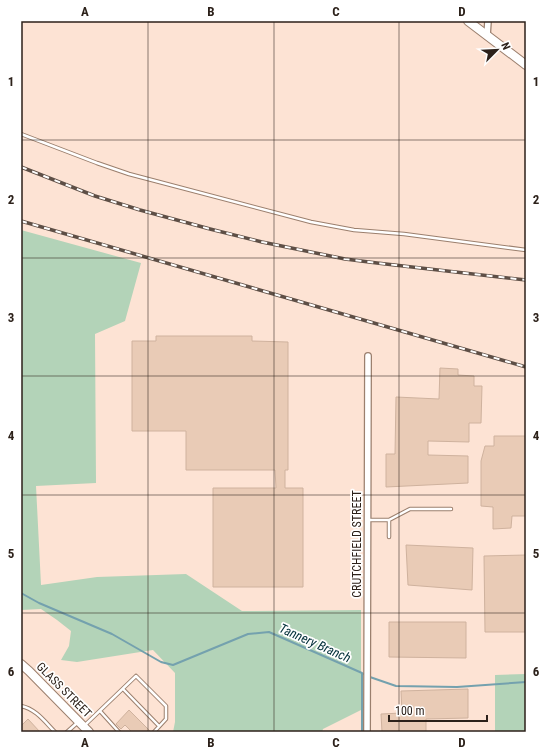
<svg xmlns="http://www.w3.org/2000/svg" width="547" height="753" font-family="'Roboto Condensed',sans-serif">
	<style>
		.green { fill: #b3d3b8 }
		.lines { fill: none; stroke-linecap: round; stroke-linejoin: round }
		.stream { stroke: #74a1ae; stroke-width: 2 }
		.building { fill: #e9cbb6; stroke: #cfb29e }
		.lane-casing { stroke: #9b7f6d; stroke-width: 4.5 }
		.street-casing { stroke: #9b7f6d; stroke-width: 8 }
		.secondary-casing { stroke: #9b7f6d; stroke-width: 10 }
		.lane { stroke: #fff; stroke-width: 2.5 }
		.street { stroke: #fff; stroke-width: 5.5 }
		.secondary { stroke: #fff; stroke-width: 8 }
		.rail-casing { stroke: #5e4f46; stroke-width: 3.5 }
		.rail { stroke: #fff; stroke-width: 2; stroke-dasharray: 6; stroke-linecap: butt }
		.grid { fill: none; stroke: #2c211a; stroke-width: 1; stroke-opacity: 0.55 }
		.labels { text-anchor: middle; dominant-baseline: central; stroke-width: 3.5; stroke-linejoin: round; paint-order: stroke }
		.street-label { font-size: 12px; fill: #2c211a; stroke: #fff }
		.water-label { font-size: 13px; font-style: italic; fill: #03303a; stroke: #fff }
		.neatline { fill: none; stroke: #2c211a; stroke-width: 1.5 }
		.grid-label { font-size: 13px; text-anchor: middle; font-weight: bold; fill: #2c211a }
	</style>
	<rect width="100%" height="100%" fill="#fde3d4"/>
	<!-- green -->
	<path class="green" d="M 21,230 L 141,263 L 125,321 L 95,334 L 96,483 L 36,486 L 41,585 L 97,577 L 186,574 L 242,611 L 361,610 L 361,710 L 323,729 L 322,732 L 173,732 L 175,722 L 175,673 L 153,650 L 77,662 L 61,660 L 69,646 L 71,631 L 57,620 L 41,609 L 21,610 Z
		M 526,674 L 526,732 L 495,732 L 495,675 Z"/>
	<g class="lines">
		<!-- stream -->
		<path class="stream" d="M 21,593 L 39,603 L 112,634 L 161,662 L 173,665 L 248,634 L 269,632 L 362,673 L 367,676 L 396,686 L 457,687 L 526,682
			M 362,673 L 362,732"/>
	</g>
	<!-- building -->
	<path class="building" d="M 156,336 L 252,336 L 252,341 L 288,342 L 288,470 L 285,470 L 285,488 L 303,488 L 303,587 L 213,587 L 213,488 L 276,488 L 275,470 L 186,470 L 186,431 L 132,431 L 132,341 L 156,341 Z
		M 440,368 L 458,369 L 458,375 L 474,376 L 474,386 L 482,386 L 481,423 L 469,423 L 469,442 L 428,441 L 428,455 L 468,456 L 468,483 L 386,487 L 386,454 L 395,454 L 396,397 L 439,399 Z
		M 494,436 L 526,436 L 526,516 L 512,516 L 511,528 L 493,529 L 493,507 L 481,506 L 481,461 L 485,446 L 494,446 Z
		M 406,545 L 473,548 L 472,590 L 408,585 Z
		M 526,555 L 526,632 L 485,632 L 484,556 Z
		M 389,622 L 466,622 L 466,658 L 389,657 Z
		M 468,689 L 468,718 L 426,719 L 426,732 L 382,732 L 381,714 L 402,713 L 401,691 Z
		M 129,710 L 151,732 L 132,732 L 125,725 L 121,729 L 116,724 Z
		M 28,719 L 40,732 L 21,732 L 21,726 Z"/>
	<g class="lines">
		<defs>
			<path id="lane" d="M 21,134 L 97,163 L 129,174 L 311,222 L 354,230 L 404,234 L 526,250
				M 368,520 L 389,520 L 389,537
				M 389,520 L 410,509 L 451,509
				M 123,689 L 159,726
				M 21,706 C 36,709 45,722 55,732
				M 100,711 L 119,732
				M 85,725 L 136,676 L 166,706 L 166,719 L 154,732
				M 67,732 L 77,723"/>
			<path id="street" d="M 487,36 L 488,21
				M 367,732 L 368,356"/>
			<path id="secondary" d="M 468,21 L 526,65
				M 21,664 L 29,671 L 89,732"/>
		</defs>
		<!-- lane casing -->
		<use href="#lane" class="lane-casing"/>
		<!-- street casing -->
		<use href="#street" class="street-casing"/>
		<!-- secondary casing -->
		<use href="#secondary" class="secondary-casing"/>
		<!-- lane -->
		<use href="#lane" class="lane"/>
		<!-- street -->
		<use href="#street" class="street"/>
		<!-- secondary -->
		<use href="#secondary" class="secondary"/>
		<defs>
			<path id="rail" d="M 21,167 L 95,196 L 140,210 L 210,229 L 262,242 L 345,259 L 377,263 L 526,280
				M 21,221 L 526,367"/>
		</defs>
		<!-- rail casing -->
		<use href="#rail" class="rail-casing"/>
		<!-- rail -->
		<use href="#rail" class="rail"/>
	</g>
	<!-- grid -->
	<path class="grid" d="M 148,21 L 148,732M 274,21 L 274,732M 399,21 L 399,732M 21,140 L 526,140M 21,258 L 526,258M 21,376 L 526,376M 21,495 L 526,495M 21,613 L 526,613"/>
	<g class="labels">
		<!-- street labels -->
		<g class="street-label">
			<text transform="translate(357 544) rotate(-90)">CRUTCHFIELD STREET</text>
			<text transform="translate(64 690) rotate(45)">GLASS STREET</text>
		</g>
		<!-- water labels -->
		<g class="water-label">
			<text transform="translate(315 643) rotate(24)">Tannery Branch</text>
		</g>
	</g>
	<!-- border -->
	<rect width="547" height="753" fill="none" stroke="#ffffff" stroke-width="44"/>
	<!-- north arrow -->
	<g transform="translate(497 50) rotate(66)" stroke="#ffffff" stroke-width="3" paint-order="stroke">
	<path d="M0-3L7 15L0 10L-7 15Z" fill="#2c211a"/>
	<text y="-6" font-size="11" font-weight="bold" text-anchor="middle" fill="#2c211a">N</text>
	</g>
	<!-- scale -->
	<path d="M389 715v6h98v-6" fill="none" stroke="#2c211a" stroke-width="2"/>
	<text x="395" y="715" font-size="12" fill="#2c211a" stroke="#ffffff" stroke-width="3" paint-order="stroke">100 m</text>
	<rect x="22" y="22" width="503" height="709" class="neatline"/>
	<g class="grid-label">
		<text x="85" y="16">A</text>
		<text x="211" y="16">B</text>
		<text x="336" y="16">C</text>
		<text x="462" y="16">D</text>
		<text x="11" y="86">1</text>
		<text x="536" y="86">1</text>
		<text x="11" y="204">2</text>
		<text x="536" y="204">2</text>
		<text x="11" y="322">3</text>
		<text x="536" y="322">3</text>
		<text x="11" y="440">4</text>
		<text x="536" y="440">4</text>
		<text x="11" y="558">5</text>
		<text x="536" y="558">5</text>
		<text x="11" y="676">6</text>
		<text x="536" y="676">6</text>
		<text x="85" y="747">A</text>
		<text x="211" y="747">B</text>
		<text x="336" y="747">C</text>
		<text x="462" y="747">D</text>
	</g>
</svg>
